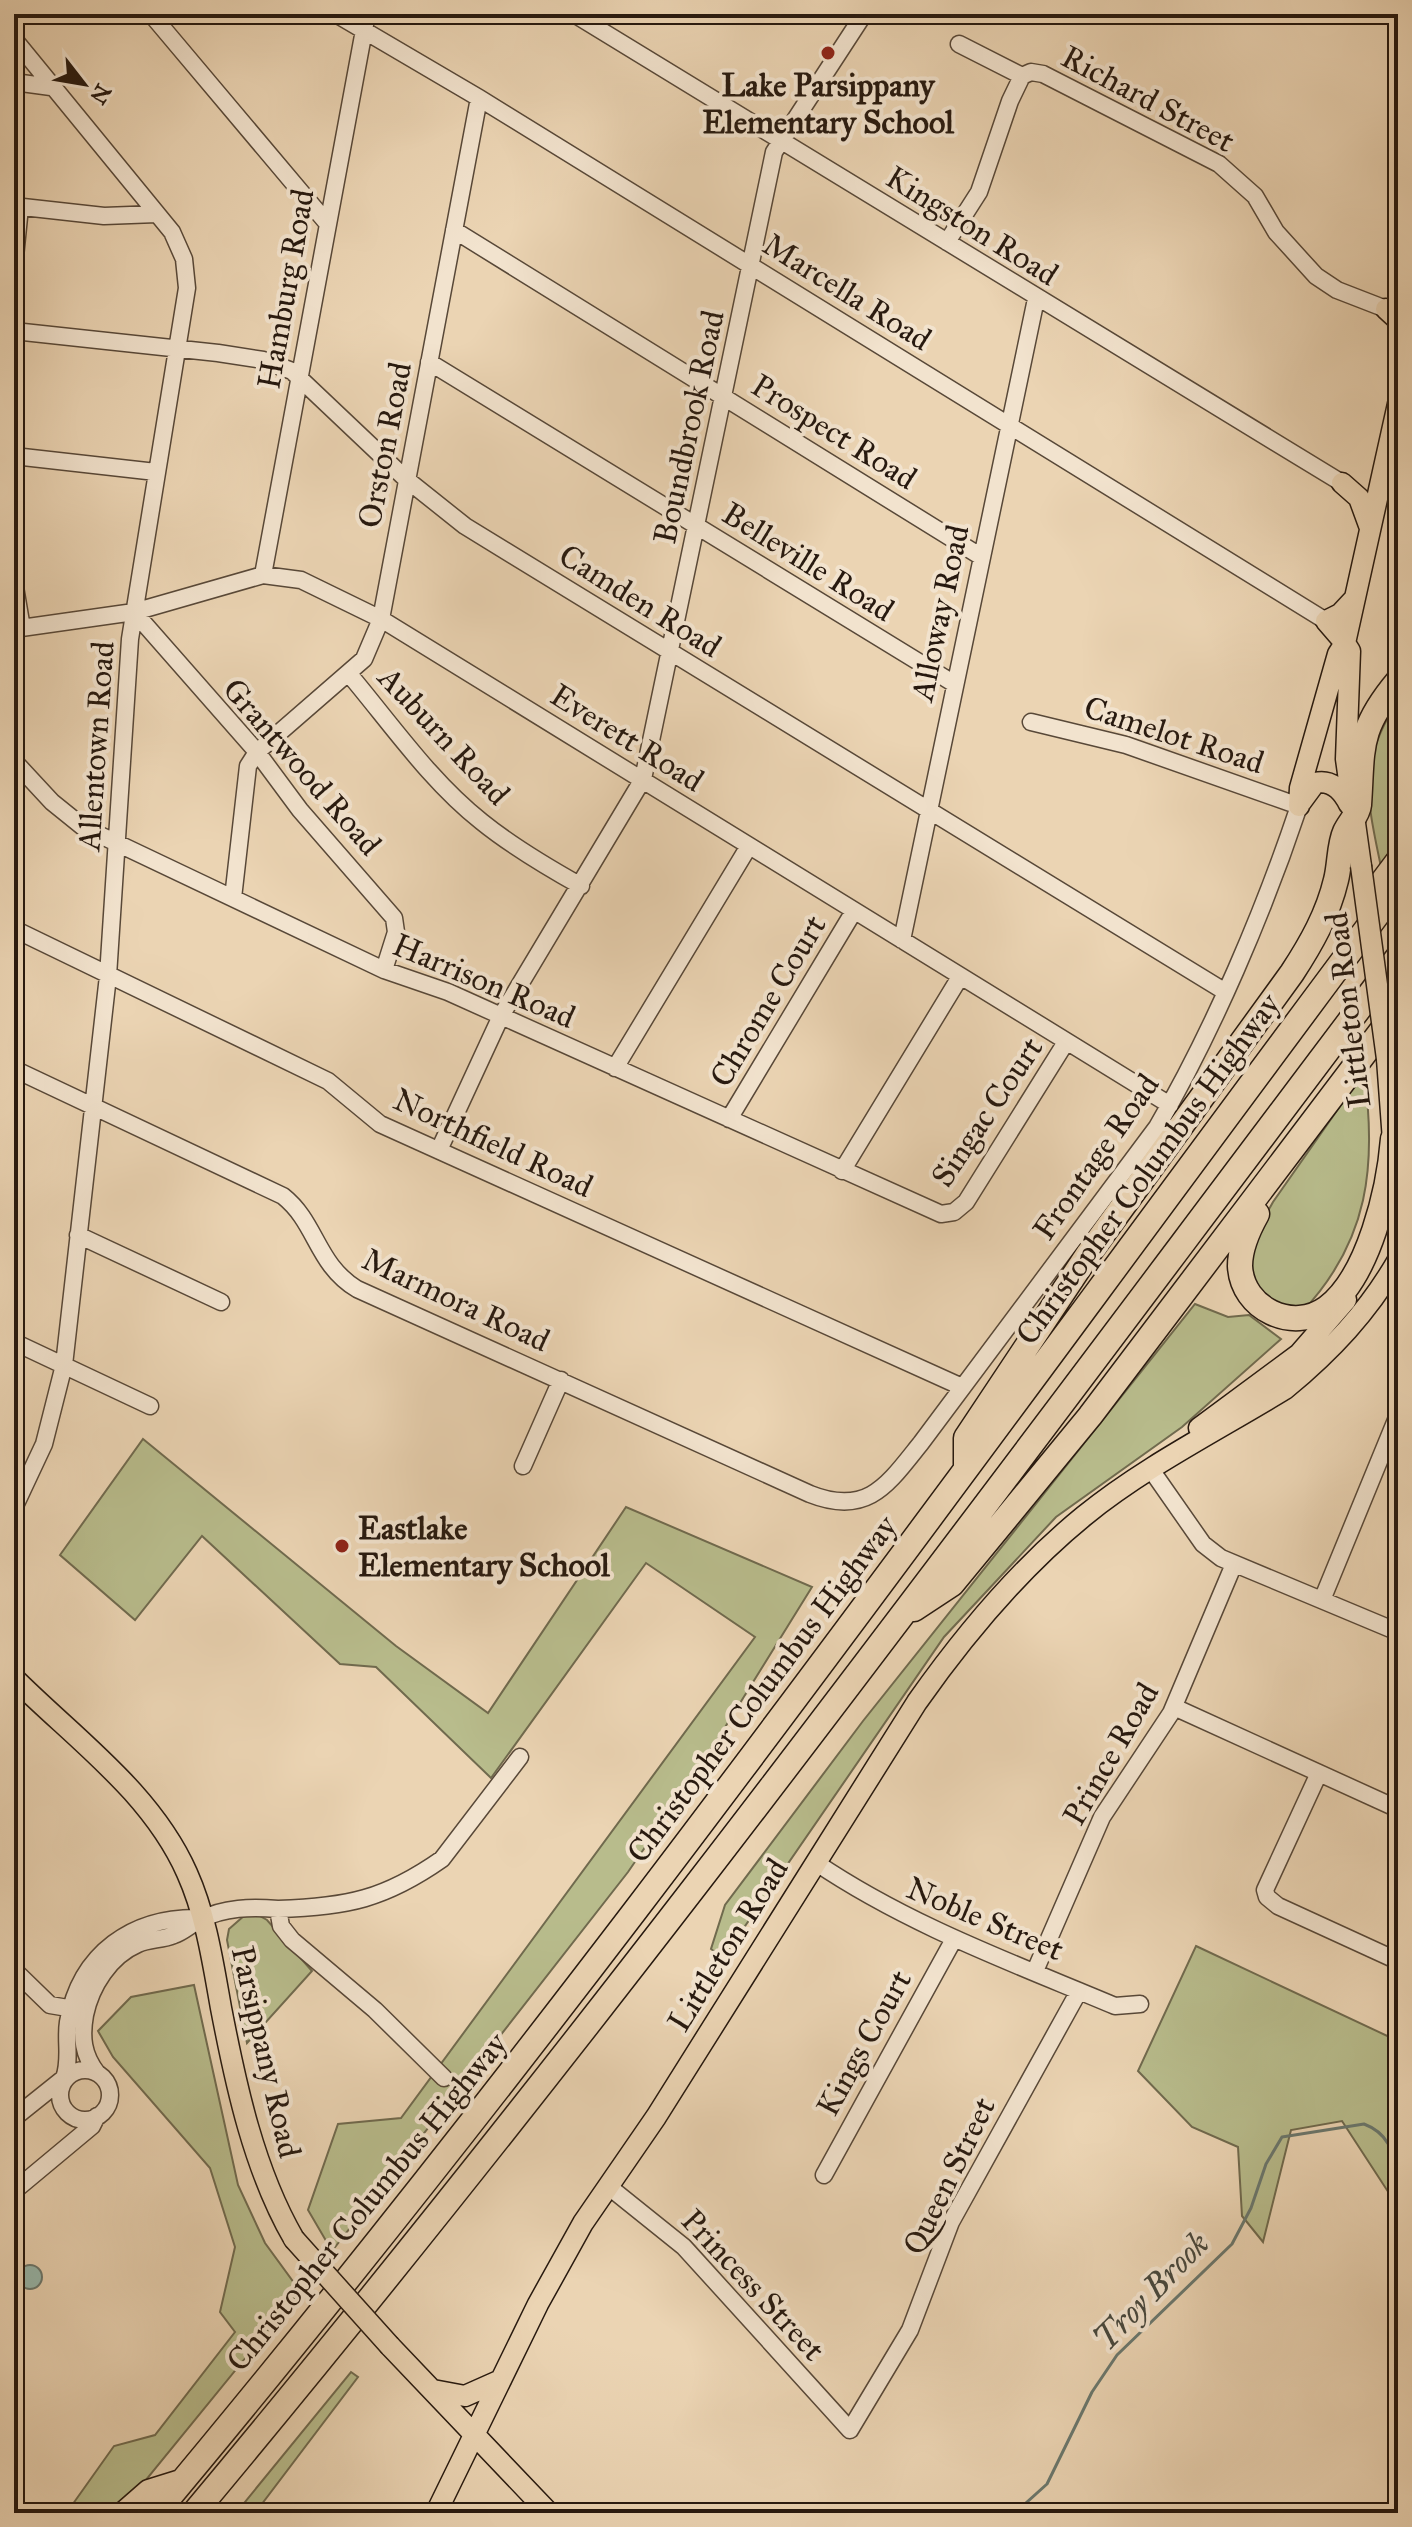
<svg xmlns="http://www.w3.org/2000/svg" width="1412" height="2527" font-family="'IM FELL Great Primer',serif">
	<style>
		.green { fill: #b8bc8c; stroke: #706a4e; stroke-width: 2 }
		.water { fill: #98b8ad; stroke: #6b786e; stroke-width: 2 }
		.lines { fill: none; stroke-linecap: round; stroke-linejoin: round }
		.stream { stroke: #6b786e; stroke-width: 3 }
		.minor-casing { stroke: #584838; stroke-width: 19 }
		.major-casing { stroke: #27190f; stroke-width: 23 }
		.highway-casing { stroke: #27190f; stroke-width: 27 }
		.minor { stroke: #f2e3ce; stroke-width: 16 }
		.major { stroke: #ebd4b3; stroke-width: 20 }
		.highway { stroke: #ebd4b3; stroke-width: 24 }
		.major-bridge-casing { stroke: #27190f; stroke-width: 23; stroke-linecap: butt }
		.major-bridge { stroke: #ebd4b3; stroke-width: 20 }
		.poi-dot { fill: #8f2418; stroke: #f2e3ce; stroke-width: 3 }
		.labels { text-anchor: middle; dominant-baseline: central; stroke-width: 8; stroke-linejoin: round; paint-order: stroke }
		.poi-label { font-size: 32px; font-weight: bold; fill: #27190f; stroke: #f2e3ce }
		.street-label { font-size: 32px; fill: #27190f; stroke: #f2e3ce }
		.water-label { font-size: 34px; font-style: italic; fill: #49493e; stroke: #f2e3ce }
	</style>
	<rect width="100%" height="100%" fill="#ebd4b3"/>
	<filter id="stains"><feTurbulence type="fractalNoise" baseFrequency=".0025" numOctaves="4"/><feColorMatrix values="0 0 0 0 .2 0 0 0 0 .09 0 0 0 0 .02 0 0 0 .5 -.17"/></filter>
	<radialGradient id="worn" r=".72"><stop offset=".6" stop-color="#630" stop-opacity="0"/><stop offset="1" stop-color="#630" stop-opacity=".3"/></radialGradient>
	<!-- green -->
	<path class="green" d="M 1398,701 L 1398,842 L 1381,867 C 1367,799 1357,763 1398,701 Z
		M 1364,1072 C 1377,1165 1369,1241 1302,1312 L 1281,1310 L 1249,1281 L 1254,1236 L 1273,1202 Z
		M 1195,1304 L 1228,1317 L 1249,1315 L 1281,1339 L 1182,1427 L 1056,1517 L 944,1637 L 723,1958 L 711,1949 L 725,1905 L 863,1721 Z
		M 143,1439 L 396,1646 L 488,1713 L 626,1507 L 812,1587 L 701,1766 L 628,1872 L 332,2251 L 308,2210 L 338,2124 L 401,2118 L 755,1637 L 646,1563 L 491,1778 L 376,1667 L 340,1664 L 202,1536 L 135,1620 L 60,1555 Z
		M 245,1915 L 258,1915 L 267,1920 L 312,1971 L 247,2043 L 227,1940 L 229,1929 Z
		M 1196,1946 L 1398,2041 L 1398,2207 L 1342,2121 L 1291,2130 L 1263,2242 L 1242,2216 L 1238,2147 L 1192,2127 L 1138,2071 Z
		M 194,1985 L 238,2185 L 265,2243 L 300,2291 L 119,2513 L 56,2513 L 70,2508 L 114,2446 L 155,2435 L 235,2332 L 220,2312 L 235,2247 L 210,2168 L 113,2057 L 98,2031 L 131,1997 Z
		M 351,2372 L 358,2377 L 255,2513 L 236,2513 Z"/>
	<!-- water -->
	<path class="water" d="M18 2277a12 12 0 1 1 24 0a12 12 0 1 1-24 0Z"/>
	<g class="lines">
		<!-- stream -->
		<path class="stream" d="M 1015,2513 L 1047,2484 L 1092,2392 L 1117,2355 L 1232,2244 L 1251,2208 L 1266,2164 L 1282,2137 L 1364,2124 C 1388,2133 1393,2151 1398,2174"/>
		<defs>
			<path id="minor" d="M 151,14 L 327,223
				M 336,14 L 479,98 L 1326,621
				M 574,14 L 1342,483
				M 14,39 L 172,232 L 184,259 L 187,288 L 130,639 L 108,976 L 64,1365 L 44,1444 L 14,1508
				M 959,44 L 1022,76
				M 1022,76 L 1031,72 L 1043,74 L 1219,164 L 1255,196 L 1276,232 L 1316,276 L 1337,290 L 1386,309
				M 14,82 L 51,87
				M 14,206 L 104,216 L 157,214
				M 454,230 L 980,556
				M 947,242 L 979,192 L 1010,101 L 1022,76
				M 14,267 L 20,207
				M 14,331 L 218,353 L 263,360 L 292,371 L 406,479 L 465,526 L 1224,991
				M 429,362 L 953,683
				M 14,456 L 156,472
				M 263,575 L 367,14
				M 14,581 L 22,628
				M 134,612 L 257,752 L 300,810 L 394,918 L 396,932 L 384,970
				M 14,629 L 134,612 L 263,575 L 301,580 L 381,619 L 1170,1105
				M 349,674 C 391,724 431,782 482,822 C 513,847 547,867 581,886
				M 14,761 L 52,802 L 83,827 L 384,970 L 448,992 L 941,1214 L 954,1212 L 966,1202 L 1066,1042
				M 233,898 L 248,766 L 257,752 L 364,659 L 381,619 L 479,98
				M 14,929 L 328,1081 L 380,1124 L 962,1387
				M 902,940 L 1036,299
				M 615,1068 L 749,846
				M 14,1069 L 283,1196 C 317,1223 316,1264 357,1289 L 810,1494 C 868,1517 888,1484 921,1443 L 1157,1127 C 1213,1031 1264,911 1299,806 L 1126,745 L 1031,722
				M 729,1119 L 854,911
				M 439,1150 L 501,1016 L 643,779 L 774,152 L 864,14
				M 842,1171 L 960,977
				M 78,1235 L 221,1302
				M 14,1342 L 150,1406
				M 523,1466 L 561,1380
				M 1152,1471 L 1203,1544 L 1221,1558 L 1398,1632
				M 1322,1600 L 1398,1415
				M 1174,1707 L 1398,1809
				M 1319,1773 L 1265,1890 L 1267,1897 L 1278,1906 L 1398,1961
				M 815,1862 C 908,1925 1013,1963 1115,2006 L 1140,2004
				M 278,1909 C 347,1907 385,1899 442,1859 L 520,1757
				M 14,1970 L 50,2005 L 80,2010
				M 1035,1971 L 1102,1817 L 1171,1713 L 1234,1564
				M60 2095a25 25 0 1 1 50 0a25 25 0 1 1-50 0Z
				M 97,2073 C 83,2055 81,2037 85,2015 C 91,1986 110,1956 138,1944 C 149,1939 162,1940 174,1935 C 183,1932 191,1924 200,1920 C 224,1907 252,1907 278,1909 L 281,1926 L 292,1940 L 375,2010 L 444,2078
				M 14,2118 L 64,2078 C 71,2060 65,2041 68,2022 C 80,1953 133,1916 201,1918
				M 824,2175 L 954,1939
				M 608,2186 L 684,2247 L 850,2430 L 910,2330 L 951,2222 L 1079,1991
				M 14,2191 L 92,2126 L 97,2116"/>
			<path id="major" d="M 1386,309 L 1398,320
				M 1342,483 L 1359,498 L 1370,528
				M 1301,802 L 1315,783 C 1331,779 1342,790 1349,804
				M 1299,806 L 1300,788 L 1338,654 L 1345,643 L 1326,621 L 1340,614 L 1355,598
				M 1361,866 L 1346,759 L 1350,651 L 1345,643 L 1398,404
				M 1387,1059 L 1394,1154
				M 1199,1428 L 1299,1354 L 1346,1300
				M 14,1678 C 75,1739 151,1792 187,1873 C 206,1915 213,1963 221,2008 C 236,2086 254,2170 294,2239
				M 390,2346 L 549,2513
				M 433,2390 L 465,2396 L 501,2380
				M 436,2513 L 538,2304 L 583,2223 L 656,2117 L 917,1702 C 965,1634 1019,1569 1084,1516 C 1144,1467 1218,1430 1285,1389 C 1331,1351 1368,1312 1398,1260"/>
			<path id="highway" d="M 1371,897 L 1398,861
				M 1257,1214 C 1248,1230 1240,1248 1240,1266 C 1242,1309 1293,1333 1327,1308 C 1369,1276 1389,1189 1393,1139
				M 966,1469 L 966,1438 L 1089,1253 L 1292,973 C 1311,944 1328,914 1336,880 C 1340,865 1339,845 1345,832 C 1349,823 1358,815 1359,805 C 1363,747 1357,730 1398,681
				M 914,1609 L 952,1584 L 1090,1416 L 1398,1009
				M 125,2513 L 149,2492 L 181,2482
				M 156,2513 C 594,1990 989,1433 1398,887
				M 194,2513 C 615,2009 1003,1480 1398,957"/>
		</defs>
		<!-- minor casing -->
		<use href="#minor" class="minor-casing"/>
		<!-- major casing -->
		<use href="#major" class="major-casing"/>
		<!-- highway casing -->
		<use href="#highway" class="highway-casing"/>
		<!-- minor -->
		<use href="#minor" class="minor"/>
		<!-- major -->
		<use href="#major" class="major"/>
		<!-- highway -->
		<use href="#highway" class="highway"/>
		<defs>
			<path id="major-bridge" d="M 1361,866 L 1387,1059
				M 294,2239 L 390,2346"/>
		</defs>
		<!-- major-bridge casing -->
		<use href="#major-bridge" class="major-bridge-casing"/>
		<!-- major-bridge -->
		<use href="#major-bridge" class="major-bridge"/>
	</g>
	<!-- markers -->
	<g class="poi-dot">
		<circle cx="828" cy="53" r="8"/>
		<circle cx="342" cy="1546" r="8"/>
	</g>
	<g class="labels">
		<!-- poi labels -->
		<g class="poi-label">
			<text x="828" y="85">Lake Parsippany<tspan x="828" dy="37">Elementary School</tspan></text>
			<text x="358" y="1528" text-anchor="start">Eastlake<tspan x="358" dy="37">Elementary School</tspan></text>
		</g>
		<!-- street labels -->
		<g class="street-label">
			<text transform="translate(1148 99) rotate(28)">Richard Street</text>
			<text transform="translate(972 226) rotate(32)">Kingston Road</text>
			<text transform="translate(286 289) rotate(-80)">Hamburg Road</text>
			<text transform="translate(847 292) rotate(32)">Marcella Road</text>
			<text transform="translate(689 427) rotate(-78)">Boundbrook Road</text>
			<text transform="translate(834 432) rotate(32)">Prospect Road</text>
			<text transform="translate(385 445) rotate(-79)">Orston Road</text>
			<text transform="translate(808 562) rotate(32)">Belleville Road</text>
			<text transform="translate(640 601) rotate(32)">Camden Road</text>
			<text transform="translate(940 613) rotate(-78)">Alloway Road</text>
			<text transform="translate(1174 735) rotate(18)">Camelot Road</text>
			<text transform="translate(444 736) rotate(47)">Auburn Road</text>
			<text transform="translate(627 738) rotate(32)">Everett Road</text>
			<text transform="translate(96 746) rotate(-86)">Allentown Road</text>
			<text transform="translate(302 767) rotate(49)">Grantwood Road</text>
			<text transform="translate(484 981) rotate(23)">Harrison Road</text>
			<text transform="translate(768 1001) rotate(-59)">Chrome Court</text>
			<text transform="translate(1348 1010) rotate(-97)">Littleton Road</text>
			<text transform="translate(987 1112) rotate(-56)">Singac Court</text>
			<text transform="translate(493 1143) rotate(25)">Northfield Road</text>
			<text transform="translate(1096 1157) rotate(-55)">Frontage Road</text>
			<text transform="translate(1148 1169) rotate(-54)">Christopher Columbus Highway</text>
			<text transform="translate(456 1300) rotate(25)">Marmora Road</text>
			<text transform="translate(762 1689) rotate(-53)">Christopher Columbus Highway</text>
			<text transform="translate(1111 1754) rotate(-60)">Prince Road</text>
			<text transform="translate(985 1919) rotate(23)">Noble Street</text>
			<text transform="translate(728 1945) rotate(-58)">Littleton Road</text>
			<text transform="translate(864 2043) rotate(-61)">Kings Court</text>
			<text transform="translate(266 2052) rotate(77)">Parsippany Road</text>
			<text transform="translate(949 2176) rotate(-64)">Queen Street</text>
			<text transform="translate(367 2202) rotate(-51)">Christopher Columbus Highway</text>
			<text transform="translate(753 2285) rotate(47)">Princess Street</text>
		</g>
		<!-- water labels -->
		<g class="water-label">
			<text transform="translate(1151 2291) rotate(-46)">Troy Brook</text>
		</g>
	</g>
	<!-- margin -->
	<rect width="1412" height="2527" fill="none" stroke="#ebd4b3" stroke-width="48"/>
	<rect x="16" y="16" width="1380" height="2495" fill="none" stroke="#27190f" stroke-width="4"/>
	<rect x="24" y="24" width="1364" height="2479" fill="none" stroke="#27190f" stroke-width="2"/>
	<!-- north arrow -->
	<g transform="translate(84 84) rotate(121)" stroke="#f2e3ce" stroke-width="6" paint-order="stroke">
	<path d="M0-6L14 30L0 20L-14 30Z" fill="#27190f"/>
	<text y="-12" font-size="22" font-weight="bold" text-anchor="middle" fill="#27190f">N</text>
	</g>
	<rect width="100%" height="100%" filter="url(#stains)"/>
	<rect width="100%" height="100%" fill="url(#worn)"/>
</svg>
